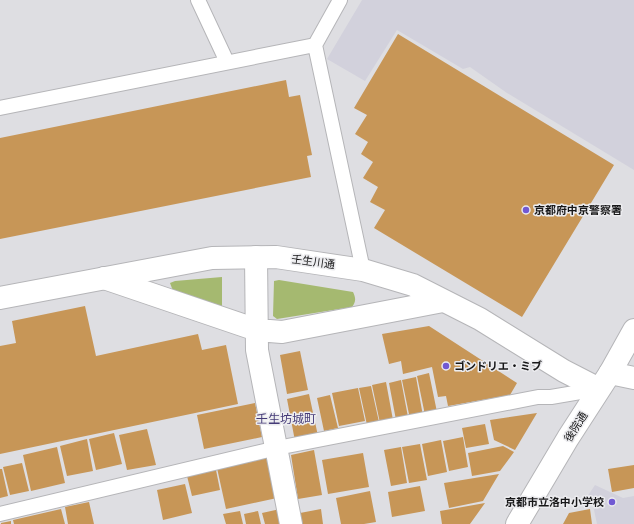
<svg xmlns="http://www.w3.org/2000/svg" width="634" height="524" font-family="'Work Sans','Noto Sans JP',sans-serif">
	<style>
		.built { fill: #d2d1dc }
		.green { fill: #a5b970 }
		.building { fill: #c79657 }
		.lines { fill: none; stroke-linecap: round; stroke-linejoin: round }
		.service-casing { stroke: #b5b5b8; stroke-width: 16 }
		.minor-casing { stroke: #b5b5b8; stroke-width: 24 }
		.tertiary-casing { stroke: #b5b5b8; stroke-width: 24 }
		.service { stroke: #fff; stroke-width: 14 }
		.minor { stroke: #fff; stroke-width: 22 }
		.tertiary { stroke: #fff; stroke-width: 22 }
		.poi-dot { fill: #7159d3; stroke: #ececef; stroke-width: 1.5 }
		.labels { text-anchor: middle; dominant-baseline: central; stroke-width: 3; stroke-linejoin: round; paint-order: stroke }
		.poi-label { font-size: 11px; font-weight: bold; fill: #171718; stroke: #ececef; text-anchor: start }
		.street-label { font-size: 11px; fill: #171718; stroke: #ececef }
		.neighbourhood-label { font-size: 12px; fill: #453b78; stroke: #ececef }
	</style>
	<rect width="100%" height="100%" fill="#dedee2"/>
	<!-- built -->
	<path class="built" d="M 362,0 L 634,0 L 634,170 L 507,93 L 470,67 L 463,69 L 397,30 L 365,81 L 327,59 Z
		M 595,485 L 623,498 L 634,496 L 634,524 L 597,524 L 593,505 L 585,500 Z"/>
	<!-- green -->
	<path class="green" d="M 222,277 L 222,307 L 173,291 L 170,283 L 175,281 Z
		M 279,280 L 353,292 C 356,298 356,302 352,307 L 277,319 L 273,316 L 274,281 Z"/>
	<!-- building -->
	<path class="building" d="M 398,34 L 614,165 L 522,317 L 374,228 L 385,210 L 370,202 L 378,187 L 363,178 L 373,162 L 361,154 L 368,142 L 355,134 L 367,115 L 354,108 Z
		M 286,80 L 289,97 L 300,95 L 312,155 L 307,156 L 311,177 L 0,239 L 0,138 Z
		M 85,306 L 96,356 L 198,334 L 202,350 L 226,345 L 238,404 L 0,454 L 0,346 L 16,343 L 12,321 Z
		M 429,326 L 517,383 L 510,395 L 448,406 L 446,396 L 438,397 L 432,367 L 403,374 L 401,361 L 389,364 L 382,334 Z
		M 300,351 L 308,390 L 287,394 L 280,355 Z
		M 429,373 L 437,412 L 425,415 L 417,376 Z
		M 416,377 L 423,416 L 410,419 L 402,380 Z
		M 401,380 L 408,417 L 396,420 L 389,383 Z
		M 386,382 L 393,420 L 380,423 L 372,385 Z
		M 371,386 L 379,422 L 367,425 L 359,388 Z
		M 358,388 L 365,421 L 339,426 L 332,393 Z
		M 309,394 L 318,436 L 295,441 L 287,399 Z
		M 330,395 L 338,428 L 324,431 L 317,398 Z
		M 255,403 L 262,437 L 204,449 L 197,415 Z
		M 537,413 L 515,450 L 494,440 L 490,420 Z
		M 485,424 L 489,444 L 466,448 L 462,428 Z
		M 147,429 L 156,465 L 127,470 L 119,435 Z
		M 114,433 L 122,464 L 96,470 L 89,439 Z
		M 463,437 L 468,467 L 449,471 L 443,441 Z
		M 87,439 L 93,471 L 67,476 L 60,446 Z
		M 441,440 L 447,472 L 428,476 L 422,444 Z
		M 420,444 L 427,480 L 409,483 L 402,447 Z
		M 503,446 L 514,452 L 500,471 L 472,476 L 468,453 Z
		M 57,447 L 65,483 L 31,491 L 23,455 Z
		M 401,447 L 407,483 L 391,486 L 384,450 Z
		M 314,450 L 322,495 L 298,499 L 291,455 Z
		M 363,453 L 369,487 L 328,494 L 322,460 Z
		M 268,456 L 277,498 L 226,509 L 217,468 Z
		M 22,463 L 29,491 L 10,495 L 3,467 Z
		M 634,465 L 634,488 L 612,492 L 608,469 Z
		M 0,469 L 2,469 L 8,496 L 0,498 Z
		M 216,470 L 220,490 L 192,496 L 187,476 Z
		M 499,474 L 483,501 L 449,508 L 444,483 Z
		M 185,484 L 192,513 L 163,520 L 157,490 Z
		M 420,486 L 425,511 L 392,517 L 388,492 Z
		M 370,491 L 376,522 L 364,524 L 341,524 L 336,498 Z
		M 89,502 L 94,524 L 68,524 L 65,507 Z
		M 485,503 L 470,524 L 442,524 L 440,511 Z
		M 61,509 L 65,524 L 14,524 L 13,520 Z
		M 280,509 L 283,524 L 265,524 L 262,513 Z
		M 321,509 L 323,524 L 302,524 L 300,513 Z
		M 590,509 L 592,524 L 563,524 L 569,513 Z
		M 240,511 L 243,524 L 226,524 L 223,514 Z
		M 258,511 L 261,524 L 246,524 L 244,514 Z
		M 11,521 L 11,524 L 1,524 L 1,523 Z"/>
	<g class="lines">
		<defs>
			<path id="service" d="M 198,0 L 227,62
				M 340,0 L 315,45 L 363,270
				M 0,108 L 315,45
				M 0,514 L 277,448 L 538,397 L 551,397 L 598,389"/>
			<path id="minor" d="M 256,257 L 257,350 L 291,524
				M 104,278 L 257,330 L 282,332 L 443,301
				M 610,373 L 634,378"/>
			<path id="tertiary" d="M 0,298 L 212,258 L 276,257 L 363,270 L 413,285 L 480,319 L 564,371 L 599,389
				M 517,524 L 568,438 L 610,373 L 634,330"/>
		</defs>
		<!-- service casing -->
		<use href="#service" class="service-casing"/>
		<!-- minor casing -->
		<use href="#minor" class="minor-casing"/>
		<!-- tertiary casing -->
		<use href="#tertiary" class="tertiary-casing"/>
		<!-- service -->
		<use href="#service" class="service"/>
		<!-- minor -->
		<use href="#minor" class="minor"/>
		<!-- tertiary -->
		<use href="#tertiary" class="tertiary"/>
	</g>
	<!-- markers -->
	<g class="poi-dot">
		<circle cx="526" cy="210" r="4"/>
		<circle cx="446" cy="366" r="4"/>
		<circle cx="612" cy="502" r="4"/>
	</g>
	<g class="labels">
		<!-- poi labels -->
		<g class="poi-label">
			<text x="534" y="210">京都府中京警察署</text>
			<text x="454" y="366">ゴンドリエ・ミブ</text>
			<text x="604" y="502" text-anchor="end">京都市立洛中小学校</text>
		</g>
		<!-- street labels -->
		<g class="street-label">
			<text transform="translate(313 262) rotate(8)">壬生川通</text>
			<text transform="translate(576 427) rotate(-58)">後院通</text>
		</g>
		<!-- neighbourhood labels -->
		<g class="neighbourhood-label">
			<text x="286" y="419">壬生坊城町</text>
		</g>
	</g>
</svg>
